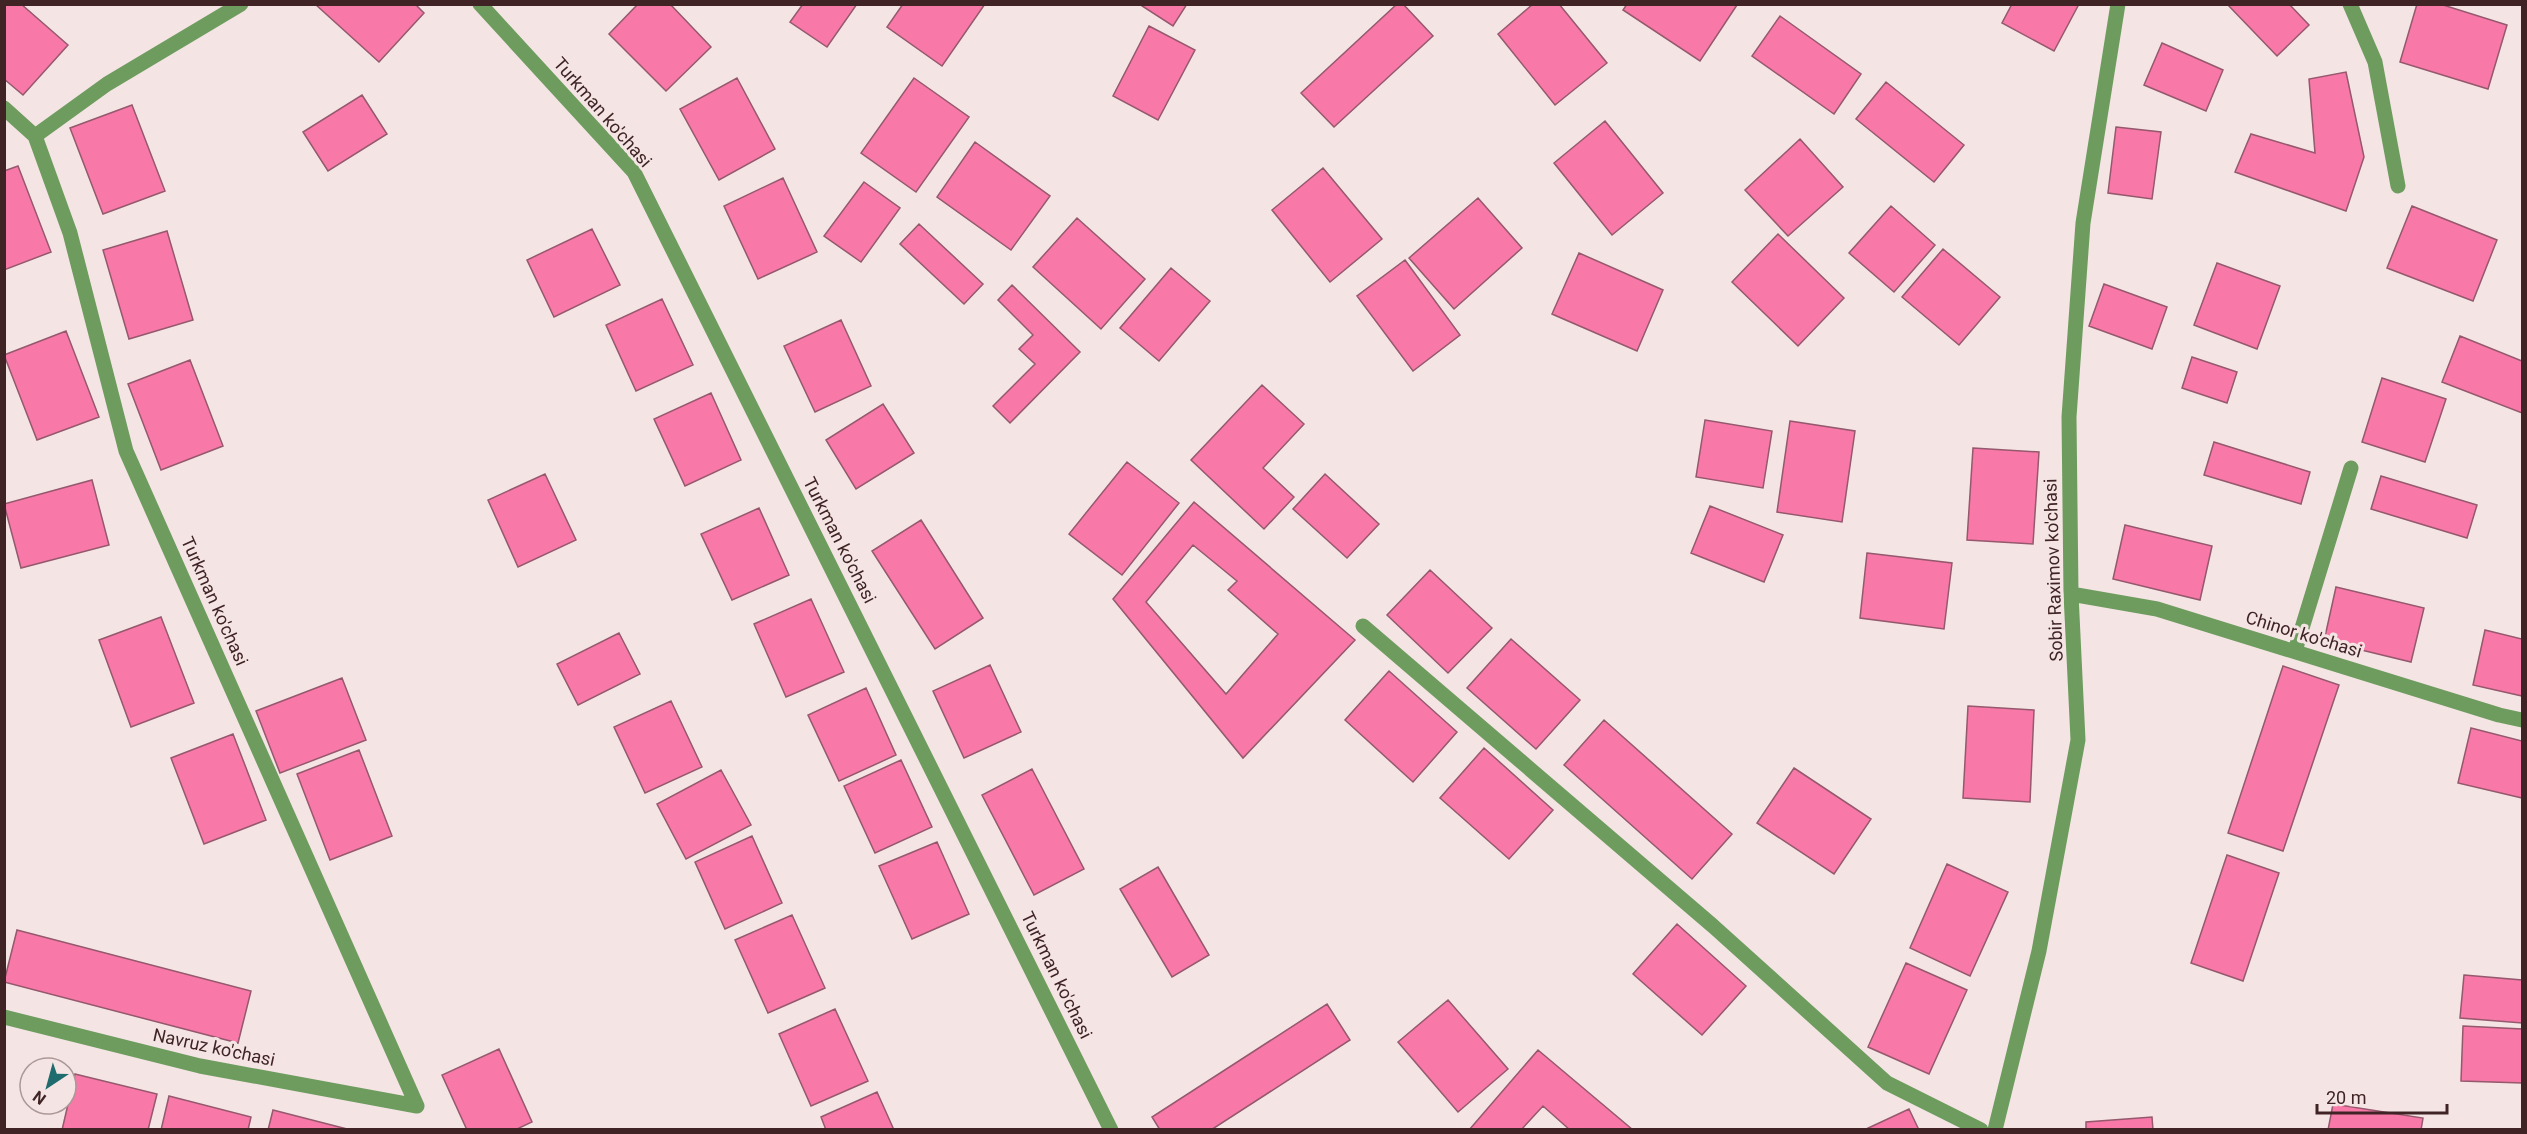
<svg xmlns="http://www.w3.org/2000/svg" width="2527" height="1134" font-family="Roboto,sans-serif">
	<style>
		.building { fill: #f878a8; stroke: #95586d; stroke-width: 1.5; fill-rule: evenodd }
		.lines { fill: none; stroke-linecap: round; stroke-linejoin: round }
		.minor { stroke: #6e9c5f; stroke-width: 15 }
		.labels { text-anchor: middle; dominant-baseline: central; stroke-width: 6; stroke-linejoin: round; paint-order: stroke }
		.street-label { font-size: 18px; fill: #402425; stroke: #f4e5e4 }
	</style>
	<rect width="100%" height="100%" fill="#f4e5e4"/>
	<!-- building -->
	<path class="building" d="M 4,4 L 21,4 L 68,45 L 23,95 L 4,79 Z
		M 315,4 L 415,4 L 424,13 L 379,62 Z
		M 638,4 L 670,4 L 711,47 L 666,91 L 609,34 Z
		M 803,4 L 857,4 L 827,47 L 790,22 Z
		M 903,4 L 985,4 L 942,66 L 887,27 Z
		M 1139,4 L 1187,4 L 1173,26 Z
		M 1397,4 L 1403,4 L 1433,36 L 1334,127 L 1301,93 Z
		M 1533,4 L 1559,4 L 1607,63 L 1555,105 L 1498,34 Z
		M 1627,4 L 1735,4 L 1737,5 L 1700,61 L 1623,10 Z
		M 2012,4 L 2079,4 L 2054,51 L 2002,23 Z
		M 2227,4 L 2289,4 L 2309,25 L 2277,56 Z
		M 2417,4 L 2440,4 L 2507,25 L 2488,89 L 2400,62 Z
		M 1780,16 L 1861,74 L 1834,114 L 1752,56 Z
		M 1149,26 L 1195,50 L 1158,120 L 1113,96 Z
		M 2162,43 L 2223,70 L 2206,111 L 2144,85 Z
		M 2346,72 L 2364,157 L 2346,211 L 2235,172 L 2251,134 L 2315,153 L 2309,79 Z
		M 737,78 L 775,149 L 719,180 L 680,109 Z
		M 914,78 L 969,117 L 916,192 L 861,153 Z
		M 1886,82 L 1964,145 L 1934,182 L 1856,119 Z
		M 362,95 L 387,134 L 328,171 L 303,132 Z
		M 132,105 L 165,191 L 103,214 L 70,128 Z
		M 1605,121 L 1663,193 L 1612,235 L 1554,163 Z
		M 2116,127 L 2161,132 L 2152,199 L 2108,193 Z
		M 1800,139 L 1843,187 L 1788,236 L 1745,190 Z
		M 975,142 L 1050,196 L 1011,250 L 937,197 Z
		M 18,166 L 51,252 L 4,270 L 4,171 Z
		M 1323,168 L 1382,239 L 1330,282 L 1272,210 Z
		M 783,178 L 817,252 L 758,279 L 724,206 Z
		M 864,182 L 900,208 L 861,262 L 824,236 Z
		M 1478,198 L 1522,248 L 1454,309 L 1409,258 Z
		M 1891,206 L 1935,245 L 1894,292 L 1849,253 Z
		M 2412,206 L 2497,240 L 2473,301 L 2387,268 Z
		M 1077,218 L 1145,279 L 1101,329 L 1033,267 Z
		M 919,224 L 983,284 L 964,304 L 900,244 Z
		M 592,229 L 620,285 L 554,317 L 527,260 Z
		M 167,231 L 193,320 L 129,339 L 103,250 Z
		M 1778,234 L 1844,298 L 1798,346 L 1732,282 Z
		M 1943,249 L 2000,297 L 1959,345 L 1902,297 Z
		M 1579,253 L 1663,290 L 1637,351 L 1552,314 Z
		M 1405,260 L 1460,335 L 1413,371 L 1357,296 Z
		M 2217,263 L 2280,286 L 2257,349 L 2194,325 Z
		M 1171,268 L 1210,301 L 1159,361 L 1120,328 Z
		M 2104,284 L 2167,307 L 2152,349 L 2089,326 Z
		M 1012,285 L 1080,352 L 1010,423 L 993,406 L 1035,364 L 1019,349 L 1033,335 L 998,300 Z
		M 662,299 L 693,365 L 636,391 L 606,325 Z
		M 841,320 L 871,386 L 815,412 L 784,346 Z
		M 66,331 L 99,417 L 37,440 L 4,355 Z
		M 2460,336 L 2522,361 L 2522,413 L 2442,382 Z
		M 2192,357 L 2237,372 L 2227,403 L 2182,388 Z
		M 190,360 L 223,446 L 161,470 L 128,384 Z
		M 2382,378 L 2446,399 L 2425,462 L 2362,442 Z
		M 1262,385 L 1304,424 L 1263,468 L 1294,497 L 1264,529 L 1191,460 Z
		M 711,393 L 741,460 L 685,486 L 654,419 Z
		M 883,404 L 914,453 L 856,489 L 826,440 Z
		M 1705,420 L 1772,431 L 1763,488 L 1696,477 Z
		M 1790,421 L 1855,431 L 1842,522 L 1777,512 Z
		M 2214,442 L 2310,472 L 2301,504 L 2204,475 Z
		M 1973,448 L 2039,452 L 2033,544 L 1967,540 Z
		M 1127,462 L 1179,503 L 1122,575 L 1069,534 Z
		M 545,474 L 576,540 L 518,567 L 488,500 Z
		M 1325,474 L 1379,524 L 1347,558 L 1293,509 Z
		M 2381,476 L 2477,505 L 2467,538 L 2371,509 Z
		M 92,480 L 109,545 L 21,568 L 4,504 Z
		M 1194,502 L 1355,640 L 1243,758 L 1113,599 ZM 1193,545 L 1237,581 L 1228,590 L 1278,634 L 1226,694 L 1146,602 Z
		M 1710,506 L 1783,535 L 1764,582 L 1691,553 Z
		M 759,508 L 789,575 L 732,600 L 701,534 Z
		M 921,520 L 983,618 L 935,649 L 872,551 Z
		M 2125,525 L 2212,546 L 2200,600 L 2113,579 Z
		M 1867,553 L 1952,563 L 1944,629 L 1860,618 Z
		M 1430,570 L 1492,628 L 1448,673 L 1387,615 Z
		M 2336,587 L 2424,608 L 2411,662 L 2324,641 Z
		M 811,599 L 844,672 L 786,697 L 754,624 Z
		M 161,617 L 194,703 L 131,727 L 99,640 Z
		M 2485,630 L 2522,639 L 2522,696 L 2473,685 Z
		M 619,633 L 640,674 L 578,705 L 557,664 Z
		M 1511,639 L 1580,700 L 1536,749 L 1467,688 Z
		M 990,665 L 1021,732 L 964,758 L 933,691 Z
		M 2283,666 L 2339,685 L 2283,851 L 2228,833 Z
		M 1389,671 L 1457,732 L 1413,782 L 1345,720 Z
		M 342,678 L 366,740 L 280,773 L 256,711 Z
		M 866,688 L 896,755 L 839,781 L 808,715 Z
		M 671,701 L 702,767 L 645,793 L 614,727 Z
		M 1968,706 L 2034,710 L 2030,802 L 1963,798 Z
		M 1604,720 L 1732,834 L 1692,879 L 1564,765 Z
		M 2471,728 L 2522,741 L 2522,798 L 2458,783 Z
		M 233,734 L 266,820 L 204,844 L 171,758 Z
		M 1484,748 L 1553,810 L 1509,859 L 1440,798 Z
		M 359,750 L 392,836 L 330,860 L 297,774 Z
		M 901,760 L 932,827 L 875,853 L 844,786 Z
		M 1794,768 L 1871,819 L 1834,874 L 1757,823 Z
		M 1032,769 L 1084,869 L 1034,895 L 982,795 Z
		M 721,770 L 751,825 L 686,859 L 657,804 Z
		M 752,836 L 782,903 L 725,929 L 695,862 Z
		M 937,842 L 969,914 L 912,939 L 879,866 Z
		M 2227,855 L 2279,873 L 2243,981 L 2191,963 Z
		M 1947,864 L 2008,892 L 1970,976 L 1910,948 Z
		M 1158,867 L 1209,955 L 1172,977 L 1120,889 Z
		M 792,915 L 825,988 L 768,1013 L 735,940 Z
		M 1677,924 L 1746,986 L 1702,1035 L 1633,974 Z
		M 17,930 L 251,991 L 238,1043 L 4,982 Z
		M 1906,963 L 1967,990 L 1929,1074 L 1868,1047 Z
		M 2464,975 L 2522,980 L 2522,1023 L 2460,1018 Z
		M 1448,1000 L 1508,1069 L 1458,1112 L 1398,1042 Z
		M 1327,1004 L 1350,1040 L 1211,1130 L 1160,1130 L 1152,1117 Z
		M 835,1009 L 868,1081 L 811,1106 L 779,1034 Z
		M 2463,1026 L 2522,1029 L 2522,1083 L 2461,1081 Z
		M 499,1049 L 532,1122 L 515,1130 L 467,1130 L 442,1075 Z
		M 1538,1050 L 1633,1130 L 1570,1130 L 1543,1106 L 1521,1130 L 1469,1130 Z
		M 75,1074 L 157,1094 L 148,1130 L 62,1130 Z
		M 877,1092 L 894,1130 L 826,1130 L 821,1117 Z
		M 169,1096 L 251,1117 L 248,1130 L 161,1130 Z
		M 2333,1104 L 2423,1118 L 2421,1130 L 2328,1130 Z
		M 1909,1109 L 1919,1130 L 1864,1130 Z
		M 273,1110 L 351,1130 L 268,1130 Z
		M 2152,1117 L 2153,1130 L 2086,1130 L 2086,1122 Z"/>
	<g class="lines">
		<!-- minor -->
		<path class="minor" d="M 480,4 L 634,172 L 1111,1130
			M 2350,4 L 2375,62 L 2398,186
			M 4,108 L 35,136 L 70,233 L 126,451 L 417,1106
			M 35,136 L 107,84 L 241,4
			M 2071,594 L 2157,609 L 2499,715 L 2522,720
			M 1363,626 L 1713,926 L 1887,1083 L 1981,1130
			M 2295,651 L 2351,468
			M 4,1017 L 200,1066 L 417,1106
			M 1995,1130 L 2039,951 L 2078,740 L 2071,594 L 2069,417 L 2083,223 L 2118,4"/>
	</g>
	<g class="labels">
		<!-- street labels -->
		<g class="street-label">
			<text transform="translate(603 112) rotate(49)">Turkman ko'chasi</text>
			<text transform="translate(840 540) rotate(63)">Turkman ko'chasi</text>
			<text transform="translate(2053 570) rotate(-92)">Sobir Raximov ko'chasi</text>
			<text transform="translate(215 601) rotate(66)">Turkman ko'chasi</text>
			<text transform="translate(2304 634) rotate(17)">Chinor ko'chasi</text>
			<text transform="translate(1057 975) rotate(64)">Turkman ko'chasi</text>
			<text transform="translate(214 1047) rotate(12)">Navruz ko'chasi</text>
		</g>
	</g>
	<!-- border -->
	<rect width="2527" height="1134" fill="none" stroke="#402425" stroke-width="12"/>
	<!-- north arrow -->
	<g transform="translate(48 1086) rotate(216)"><circle r="28" fill="#f4e5e4" stroke="#ac9898" stroke-width="1.5"/>
	<path d="M0-4.5L10 22L0 15L-10 22Z" fill="#1f6b6e"/>
	<text y="-9" font-size="16" font-weight="bold" text-anchor="middle" fill="#402425">N</text>
	</g>
	<!-- scale -->
	<path d="M2317 1104v9h130v-9" fill="none" stroke="#402425" stroke-width="3"/>
	<text x="2326" y="1104" font-size="18" fill="#402425" stroke="#f4e5e4" stroke-width="4.5" paint-order="stroke">20 m</text>
</svg>
